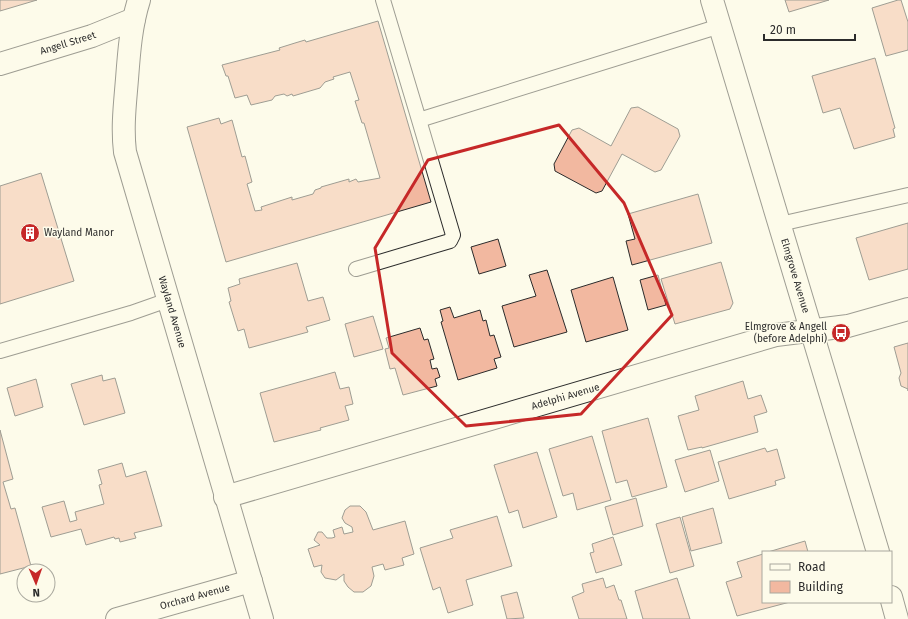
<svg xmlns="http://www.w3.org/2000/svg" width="908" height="619" font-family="'Fira Sans',sans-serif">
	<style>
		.building { fill: #f2b8a0; stroke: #2b2b2b }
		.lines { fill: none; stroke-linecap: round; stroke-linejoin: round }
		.lane-casing { stroke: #2b2b2b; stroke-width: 16 }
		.street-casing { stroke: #2b2b2b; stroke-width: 24 }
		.secondary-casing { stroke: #2b2b2b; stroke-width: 24 }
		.lane { stroke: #fdfbea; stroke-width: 14 }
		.street { stroke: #fdfbea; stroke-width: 22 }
		.secondary { stroke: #fdfbea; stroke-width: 22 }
		.marked { fill: none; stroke: #c62828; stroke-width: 3; stroke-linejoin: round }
		.labels { text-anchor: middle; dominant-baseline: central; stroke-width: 3; stroke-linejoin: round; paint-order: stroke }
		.street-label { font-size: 10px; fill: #2b2b2b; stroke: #fdfbea }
		.poi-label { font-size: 10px; fill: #2b2b2b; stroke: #fdfbea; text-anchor: start }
	</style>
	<rect width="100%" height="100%" fill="#fdfbea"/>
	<!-- building -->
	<path class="building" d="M 0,0 L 37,0 L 0,11 Z
		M 785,0 L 829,0 L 789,12 Z
		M 898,0 L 901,0 L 908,22 L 908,50 L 886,56 L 872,8 Z
		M 378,21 L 431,202 L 226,262 L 187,127 L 219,118 L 221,124 L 232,120 L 242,157 L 245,156 L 252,182 L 247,184 L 255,211 L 262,210 L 261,207 L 292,197 L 292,200 L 313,194 L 315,190 L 321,188 L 321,187 L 349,179 L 349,182 L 356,179 L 358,182 L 380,178 L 364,123 L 362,123 L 355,101 L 359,100 L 350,72 L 333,77 L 334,79 L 325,82 L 320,88 L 293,96 L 292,94 L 287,96 L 284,94 L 275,96 L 272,100 L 251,105 L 247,95 L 235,98 L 228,76 L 226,76 L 222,65 L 280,50 L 279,48 L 295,43 L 305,40 L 306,42 Z
		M 875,58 L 895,128 L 893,129 L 895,137 L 854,149 L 840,108 L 823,113 L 812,76 Z
		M 638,107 L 678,129 L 680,136 L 661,170 L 655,172 L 622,154 L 602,191 L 596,193 L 555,171 L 554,164 L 572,130 L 579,128 L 611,146 L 631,108 Z
		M 41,173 L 74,281 L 0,304 L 0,186 Z
		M 698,194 L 712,243 L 632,265 L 626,241 L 635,239 L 628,214 Z
		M 908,223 L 908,269 L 869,280 L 856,238 Z
		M 498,239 L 506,266 L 479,274 L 471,247 Z
		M 721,262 L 733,303 L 730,309 L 675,324 L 661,279 Z
		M 297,263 L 308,301 L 323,297 L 330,320 L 306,327 L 308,332 L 249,348 L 244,329 L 238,331 L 229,302 L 231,301 L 228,288 L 240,284 L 239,279 Z
		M 547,270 L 567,332 L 514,347 L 502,306 L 536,296 L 529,275 Z
		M 658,275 L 666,305 L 648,310 L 640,280 Z
		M 613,277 L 628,330 L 586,342 L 571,290 Z
		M 450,307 L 454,318 L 480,310 L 483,321 L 486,320 L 490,336 L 494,335 L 501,357 L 494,359 L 497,368 L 458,380 L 441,322 L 443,321 L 440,310 Z
		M 373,316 L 383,349 L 354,357 L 345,324 Z
		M 420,328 L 424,340 L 428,339 L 434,359 L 430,360 L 432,369 L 437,368 L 440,377 L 435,379 L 437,386 L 403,395 L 395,368 L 390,369 L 385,349 L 389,348 L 386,338 Z
		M 908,343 L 908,391 L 908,389 L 901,386 L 899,378 L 901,373 L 894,347 Z
		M 335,372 L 340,389 L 349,387 L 353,404 L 345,406 L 349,420 L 320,428 L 321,430 L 274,442 L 260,393 Z
		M 102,375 L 103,381 L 115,378 L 125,413 L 84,425 L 71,384 Z
		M 36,379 L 43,407 L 15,416 L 7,388 Z
		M 743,381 L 748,399 L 761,395 L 767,412 L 754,416 L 758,432 L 702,448 L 702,447 L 688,450 L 678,416 L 699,410 L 695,396 Z
		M 648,418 L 667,487 L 632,497 L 627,480 L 616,483 L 602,431 Z
		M 0,430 L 13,479 L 3,482 L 11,509 L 15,508 L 31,566 L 0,574 Z
		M 592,436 L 611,500 L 577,510 L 573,493 L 563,496 L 549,449 Z
		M 765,448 L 767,452 L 777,449 L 785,478 L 775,481 L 776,485 L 729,499 L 718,462 Z
		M 710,450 L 719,481 L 685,492 L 675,460 Z
		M 537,452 L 557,517 L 523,528 L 518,510 L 509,513 L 494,465 Z
		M 122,463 L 126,477 L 146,471 L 162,526 L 134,533 L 136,538 L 120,542 L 119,538 L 115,539 L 114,537 L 86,545 L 81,529 L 51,537 L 42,507 L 64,501 L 70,522 L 77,520 L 75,512 L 104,504 L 99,485 L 102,484 L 98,470 Z
		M 636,498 L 643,526 L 613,535 L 605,507 Z
		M 350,506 L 360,506 L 366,512 L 373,530 L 405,521 L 414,554 L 402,558 L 404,565 L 385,570 L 383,564 L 372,567 L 374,576 L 371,586 L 363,592 L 354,592 L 348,587 L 344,581 L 344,574 L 336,580 L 325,578 L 321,572 L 322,565 L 314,567 L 308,549 L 320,545 L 314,540 L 318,532 L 322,532 L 327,538 L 332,538 L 335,537 L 333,530 L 342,527 L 344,534 L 353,532 L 352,527 L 345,523 L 342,518 L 345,510 Z
		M 713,508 L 722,543 L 691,551 L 682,517 Z
		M 497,516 L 512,566 L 466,580 L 473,605 L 448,613 L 440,587 L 433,590 L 420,548 L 453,538 L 450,530 Z
		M 680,517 L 694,566 L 670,573 L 656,524 Z
		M 613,537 L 622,565 L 596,573 L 590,553 L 594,552 L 592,544 Z
		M 805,541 L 808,552 L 768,552 Z
		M 763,554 L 763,602 L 790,602 L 737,616 L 726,582 L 742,577 L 737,562 Z
		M 603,578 L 606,588 L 614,585 L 619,600 L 621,600 L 627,619 L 579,619 L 572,597 L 584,592 L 582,584 Z
		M 677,578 L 690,619 L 643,619 L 635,591 Z
		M 517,592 L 524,618 L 507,619 L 501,596 Z"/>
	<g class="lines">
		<defs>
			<path id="lane" d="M 383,0 L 419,120 L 720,26
				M 780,224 L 908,195
				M 356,269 L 450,241 L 453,235 L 419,120
				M 0,351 L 131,313 L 168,300"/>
			<g id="street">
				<path id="s1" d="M 225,497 L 776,335 L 848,326 L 908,309"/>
				<path id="s2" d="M 117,619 L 251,581"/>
			</g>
			<g id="secondary">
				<path id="s3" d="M 139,0 C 131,25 129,52 127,79 C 125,104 122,127 125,152 L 262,619"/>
				<path id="s4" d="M 712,0 L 878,552"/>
				<path id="s5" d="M 0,64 L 92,36 L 134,19"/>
				<path d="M 891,597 L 897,619"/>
			</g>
		</defs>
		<!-- lane casing -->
		<use href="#lane" class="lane-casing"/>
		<!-- street casing -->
		<use href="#street" class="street-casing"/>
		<!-- secondary casing -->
		<use href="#secondary" class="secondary-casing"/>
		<!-- lane -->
		<use href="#lane" class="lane"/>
		<!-- street -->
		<use href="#street" class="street"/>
		<!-- secondary -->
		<use href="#secondary" class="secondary"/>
	</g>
	<!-- marked area -->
	<path d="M0 0H908V619H0ZM 559,125 L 624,203 L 672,315 L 581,414 L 466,426 L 392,353 L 375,248 L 428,160 Z" fill="#fdfbea" fill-opacity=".55" fill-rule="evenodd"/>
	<path class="marked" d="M 559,125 L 624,203 L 672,315 L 581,414 L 466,426 L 392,353 L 375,248 L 428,160 Z"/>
	<!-- icons -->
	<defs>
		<symbol id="building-disc" viewBox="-11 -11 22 22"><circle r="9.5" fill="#c62828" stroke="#fdfbea"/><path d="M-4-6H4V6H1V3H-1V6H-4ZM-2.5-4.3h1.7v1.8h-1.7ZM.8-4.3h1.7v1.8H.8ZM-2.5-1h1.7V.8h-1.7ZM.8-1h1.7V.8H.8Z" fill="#fff"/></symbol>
		<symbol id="bus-disc" viewBox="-11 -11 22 22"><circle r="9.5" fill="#c62828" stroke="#fdfbea"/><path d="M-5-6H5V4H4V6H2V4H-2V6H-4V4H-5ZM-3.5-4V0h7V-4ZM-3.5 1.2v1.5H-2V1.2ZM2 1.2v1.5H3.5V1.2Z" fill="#fff"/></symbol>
	</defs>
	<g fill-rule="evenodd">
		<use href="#building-disc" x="19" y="222" width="22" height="22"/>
		<use href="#bus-disc" x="830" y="322" width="22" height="22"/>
	</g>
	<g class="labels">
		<!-- street labels -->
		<g class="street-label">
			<text stroke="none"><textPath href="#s5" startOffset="71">Angell Street</textPath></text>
			<text stroke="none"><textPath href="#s4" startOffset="288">Elmgrove Avenue</textPath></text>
			<text stroke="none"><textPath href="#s3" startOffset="320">Wayland Avenue</textPath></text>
			<text stroke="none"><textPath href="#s1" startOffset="355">Adelphi Avenue</textPath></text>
			<text stroke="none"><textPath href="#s2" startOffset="81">Orchard Avenue</textPath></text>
		</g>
		<!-- poi labels -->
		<g class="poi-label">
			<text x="44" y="233">Wayland Manor</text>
			<text x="827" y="327" text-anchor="end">Elmgrove &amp; Angell<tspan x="827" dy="12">(before Adelphi)</tspan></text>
		</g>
	</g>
	<!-- legend -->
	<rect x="762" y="551" width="130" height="52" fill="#fdfbea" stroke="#a9a89e"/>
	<rect x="770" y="564" width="20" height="6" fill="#fdfbea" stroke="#a9a89e"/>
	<text x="798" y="571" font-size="12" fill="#2b2b2b">Road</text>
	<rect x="770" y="581" width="20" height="12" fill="#f2b8a0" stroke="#a9a89e"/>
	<text x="798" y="591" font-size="12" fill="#2b2b2b">Building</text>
	<!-- north arrow -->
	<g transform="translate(36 583) rotate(178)"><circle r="19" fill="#fdfbea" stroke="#a9a89e"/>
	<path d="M0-3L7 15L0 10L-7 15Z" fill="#c62828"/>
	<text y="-6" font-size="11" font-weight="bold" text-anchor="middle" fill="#2b2b2b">N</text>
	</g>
	<!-- scale -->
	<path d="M764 34v6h91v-6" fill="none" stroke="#2b2b2b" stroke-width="2"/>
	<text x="770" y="34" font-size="12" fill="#2b2b2b" stroke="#fdfbea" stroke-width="3" paint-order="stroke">20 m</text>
</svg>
